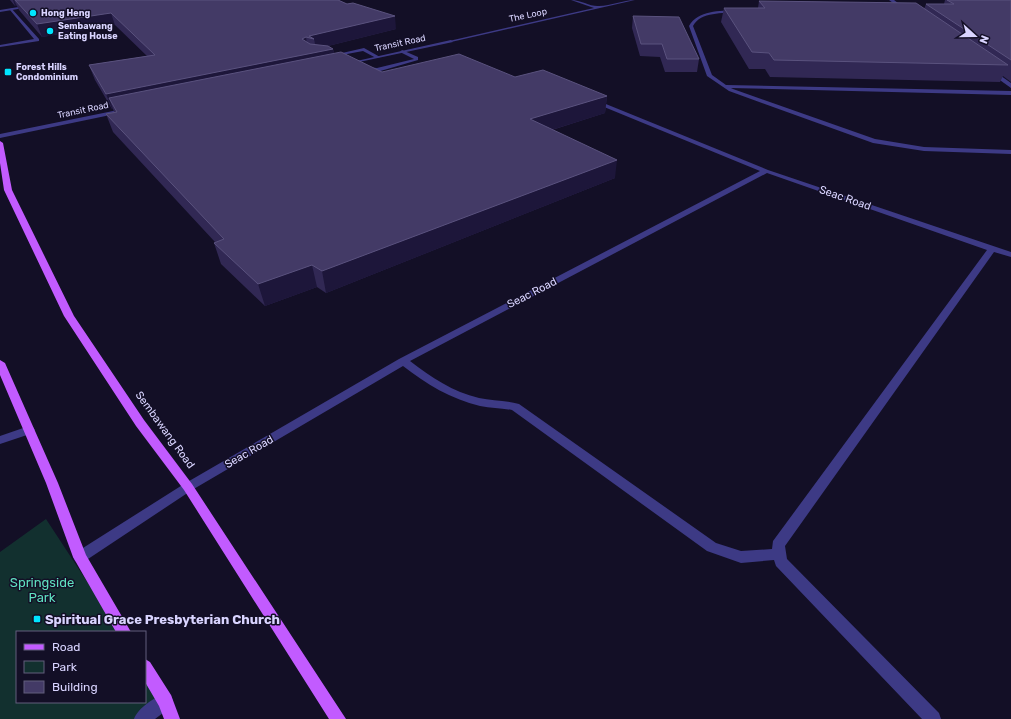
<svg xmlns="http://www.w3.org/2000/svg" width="1011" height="719" font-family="Rubik,sans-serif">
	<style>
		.green { fill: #12302f }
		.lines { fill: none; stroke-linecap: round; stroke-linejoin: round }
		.lane { fill: #3d3a85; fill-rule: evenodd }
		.street { fill: #3d3a85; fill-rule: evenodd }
		.primary { fill: #c25bff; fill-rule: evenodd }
		.wall { fill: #312854 }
		.shaded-wall { fill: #1d163a }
		.building { fill: #433a66; stroke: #5a527e }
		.poi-dot { fill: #00e5ff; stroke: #130f26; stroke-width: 1.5 }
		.labels { text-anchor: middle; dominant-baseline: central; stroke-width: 3; stroke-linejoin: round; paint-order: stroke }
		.far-poi-label { font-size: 9px; font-weight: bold; fill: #d9d4ff; stroke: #130f26; text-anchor: start }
		.far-street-label { font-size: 9px; fill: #d9d4ff; stroke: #130f26 }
		.street-label { font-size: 11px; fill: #d9d4ff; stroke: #130f26 }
		.near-park-label { font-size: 13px; fill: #5fe0c0; stroke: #130f26 }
		.near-poi-label { font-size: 13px; font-weight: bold; fill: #d9d4ff; stroke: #130f26; text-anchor: start }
	</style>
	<rect width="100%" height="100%" fill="#130f26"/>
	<!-- green -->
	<path class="green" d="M 46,519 L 120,632 L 17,632 L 17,702 L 145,702 L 145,671 L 165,701 L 139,719 L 0,719 L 0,552 Z"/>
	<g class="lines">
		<!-- lane -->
		<path class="lane" d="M 571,0 C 581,0 591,7 599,6 C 611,6 623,0 635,0 L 451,42 L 449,41 L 594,8 Z
			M 889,0 L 894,0 L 907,10 L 904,11 Z
			M 11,8 L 39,39 L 39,41 L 0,47 L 0,45 L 34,39 L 10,10 Z
			M 736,10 L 737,12 C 723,14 701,11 693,26 L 712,75 L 726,85 L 1011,91 L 1011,95 L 731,88 L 733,89 L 875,139 L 924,147 L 1011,150 L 1011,154 L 924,151 L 873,143 L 729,91 L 707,76 L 689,26 C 698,10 720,11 736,10 Z
			M 364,48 L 380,57 L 376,58 L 363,51 L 331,57 L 329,56 Z
			M 402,50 L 418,57 L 418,60 L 377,72 L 362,69 L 365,67 L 377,68 L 414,59 L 400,52 Z
			M 990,71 L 994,71 L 1011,83 L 1011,88 L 990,73 Z
			M 592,100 L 596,100 L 768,170 L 1011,252 L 1011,257 L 994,252 L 785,546 L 787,559 L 939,713 L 941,719 L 922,719 L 776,566 L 774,560 L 741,563 L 707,551 L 512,410 C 501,408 491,408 480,406 C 451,399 426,384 403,366 L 192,490 L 85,561 L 80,563 L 75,561 L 73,557 L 75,553 L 184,484 L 399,359 L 760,171 L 592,102 ZM 767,173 L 987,250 L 773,541 L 772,549 L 741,551 L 716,543 L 519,404 C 506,400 492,401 479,398 C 453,392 431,377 410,361 Z
			M 29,426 L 33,427 L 35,430 L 33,433 L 0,444 L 0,436 Z"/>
		<!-- street -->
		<path class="street" d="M 31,5 L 30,7 L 0,12 L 0,10 Z
			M 451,40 L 453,42 L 345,65 L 343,64 Z
			M 118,110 L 120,111 L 120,113 L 0,138 L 0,134 Z
			M 165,693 L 171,695 L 173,701 L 171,707 L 155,719 L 134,719 C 138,708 154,698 165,693 Z"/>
		<!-- primary -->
		<path class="primary" d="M 0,141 L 3,143 L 12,190 L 74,316 L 144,420 L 192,484 L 346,719 L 329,719 L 184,490 L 136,426 L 64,316 L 4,190 L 0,163 Z
			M 0,360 L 5,363 L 58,483 L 86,555 L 131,632 L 116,632 L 73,557 L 46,483 L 0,375 Z
			M 145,659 L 150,662 L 171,695 L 180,719 L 164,719 L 159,706 L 145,682 Z"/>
	</g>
	<!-- wall -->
	<path class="wall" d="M 10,0 L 338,0 L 396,29 L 328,46 L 333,49 L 334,53 L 382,72 L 515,77 L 607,96 L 605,113 L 552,130 L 615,178 L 326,293 L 317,287 L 265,306 L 221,264 L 214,243 L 215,242 L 113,132 L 106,114 L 114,112 L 113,109 L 112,109 L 95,80 L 89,65 L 147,56 L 115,25 L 42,37 L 19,10 L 17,6 L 15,6 Z
		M 945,0 L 1011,0 L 1011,82 L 1003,76 L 1000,82 L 770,77 L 765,69 L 749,69 L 721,22 L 724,8 L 758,8 L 759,1 L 924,9 L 926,4 L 944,4 Z
		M 633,16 L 699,59 L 697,72 L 665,72 L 660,57 L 640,56 L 632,28 Z"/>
	<!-- shaded-wall -->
	<path class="shaded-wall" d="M 13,0 L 14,0 L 17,6 L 15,6 Z
		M 111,13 L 115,25 L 42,37 L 37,24 Z
		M 395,16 L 396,29 L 316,49 L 314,39 L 309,36 Z
		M 306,37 L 308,51 L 302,39 Z
		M 333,49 L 336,63 L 109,98 L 113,109 L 112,109 L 106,94 Z
		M 607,96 L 605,113 L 529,137 L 530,119 Z
		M 617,160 L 615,178 L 326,293 L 322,271 Z
		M 312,265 L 317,287 L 265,306 L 258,284 Z"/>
	<!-- building -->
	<path class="building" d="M 15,0 L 338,0 L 347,4 L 353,3 L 395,16 L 309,36 L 314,39 L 306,37 L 302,39 L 310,44 L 328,46 L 333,49 L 106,94 L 89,65 L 155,55 L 111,13 L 37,24 Z
		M 947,0 L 1011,0 L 1011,60 L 926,4 L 954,4 Z
		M 759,1 L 916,3 L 1008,65 L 774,60 L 769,53 L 752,52 L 724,8 L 765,8 Z
		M 633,16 L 679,17 L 699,59 L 667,59 L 662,44 L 641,44 Z
		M 341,52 L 382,72 L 459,54 L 515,77 L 543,70 L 607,96 L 530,119 L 617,160 L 322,271 L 312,265 L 258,284 L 214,243 L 224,239 L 106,114 L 117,112 L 109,98 Z"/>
	<!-- markers -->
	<g class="poi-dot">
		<circle cx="33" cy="13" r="4"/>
		<circle cx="50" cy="31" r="4"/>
		<rect x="4" y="68" width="8" height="8" rx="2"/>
		<rect x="33" y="615" width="8" height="8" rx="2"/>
	</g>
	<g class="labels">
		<!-- far-poi labels -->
		<g class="far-poi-label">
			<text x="41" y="13">Hong Heng</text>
			<text x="58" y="26">Sembawang<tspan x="58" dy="10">Eating House</tspan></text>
			<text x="16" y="67">Forest Hills<tspan x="16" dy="10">Condominium</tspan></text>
		</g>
		<!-- far-street labels -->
		<g class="far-street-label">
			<text transform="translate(528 15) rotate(-12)">The Loop</text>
			<text transform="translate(400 43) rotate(-12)">Transit Road</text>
			<text transform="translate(83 110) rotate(-12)">Transit Road</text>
		</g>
		<!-- street labels -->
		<g class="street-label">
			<text transform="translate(845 198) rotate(19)">Seac Road</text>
			<text transform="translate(532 293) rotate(-27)">Seac Road</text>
			<text transform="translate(165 430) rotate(54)">Sembawang Road</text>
			<text transform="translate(249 452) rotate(-30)">Seac Road</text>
		</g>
		<!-- near-park labels -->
		<g class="near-park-label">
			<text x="42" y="582">Springside<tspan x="42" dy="15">Park</tspan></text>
		</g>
		<!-- near-poi labels -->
		<g class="near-poi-label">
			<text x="45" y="619">Spiritual Grace Presbyterian Church</text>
		</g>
	</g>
	<!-- legend -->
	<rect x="16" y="631" width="130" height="72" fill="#130f26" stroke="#625e7d"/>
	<rect x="24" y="644" width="20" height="6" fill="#c25bff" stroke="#625e7d"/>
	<text x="52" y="651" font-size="12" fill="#d9d4ff">Road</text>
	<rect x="24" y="661" width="20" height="12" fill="#12302f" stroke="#625e7d"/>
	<text x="52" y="671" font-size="12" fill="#d9d4ff">Park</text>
	<rect x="24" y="681" width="20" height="12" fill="#433a66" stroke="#625e7d"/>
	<text x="52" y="691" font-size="12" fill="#d9d4ff">Building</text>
	<!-- north arrow -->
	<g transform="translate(975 36) rotate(111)" stroke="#130f26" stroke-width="3" paint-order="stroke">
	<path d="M0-3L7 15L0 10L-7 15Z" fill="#d9d4ff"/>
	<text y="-6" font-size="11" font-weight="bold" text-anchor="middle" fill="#d9d4ff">N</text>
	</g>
</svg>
